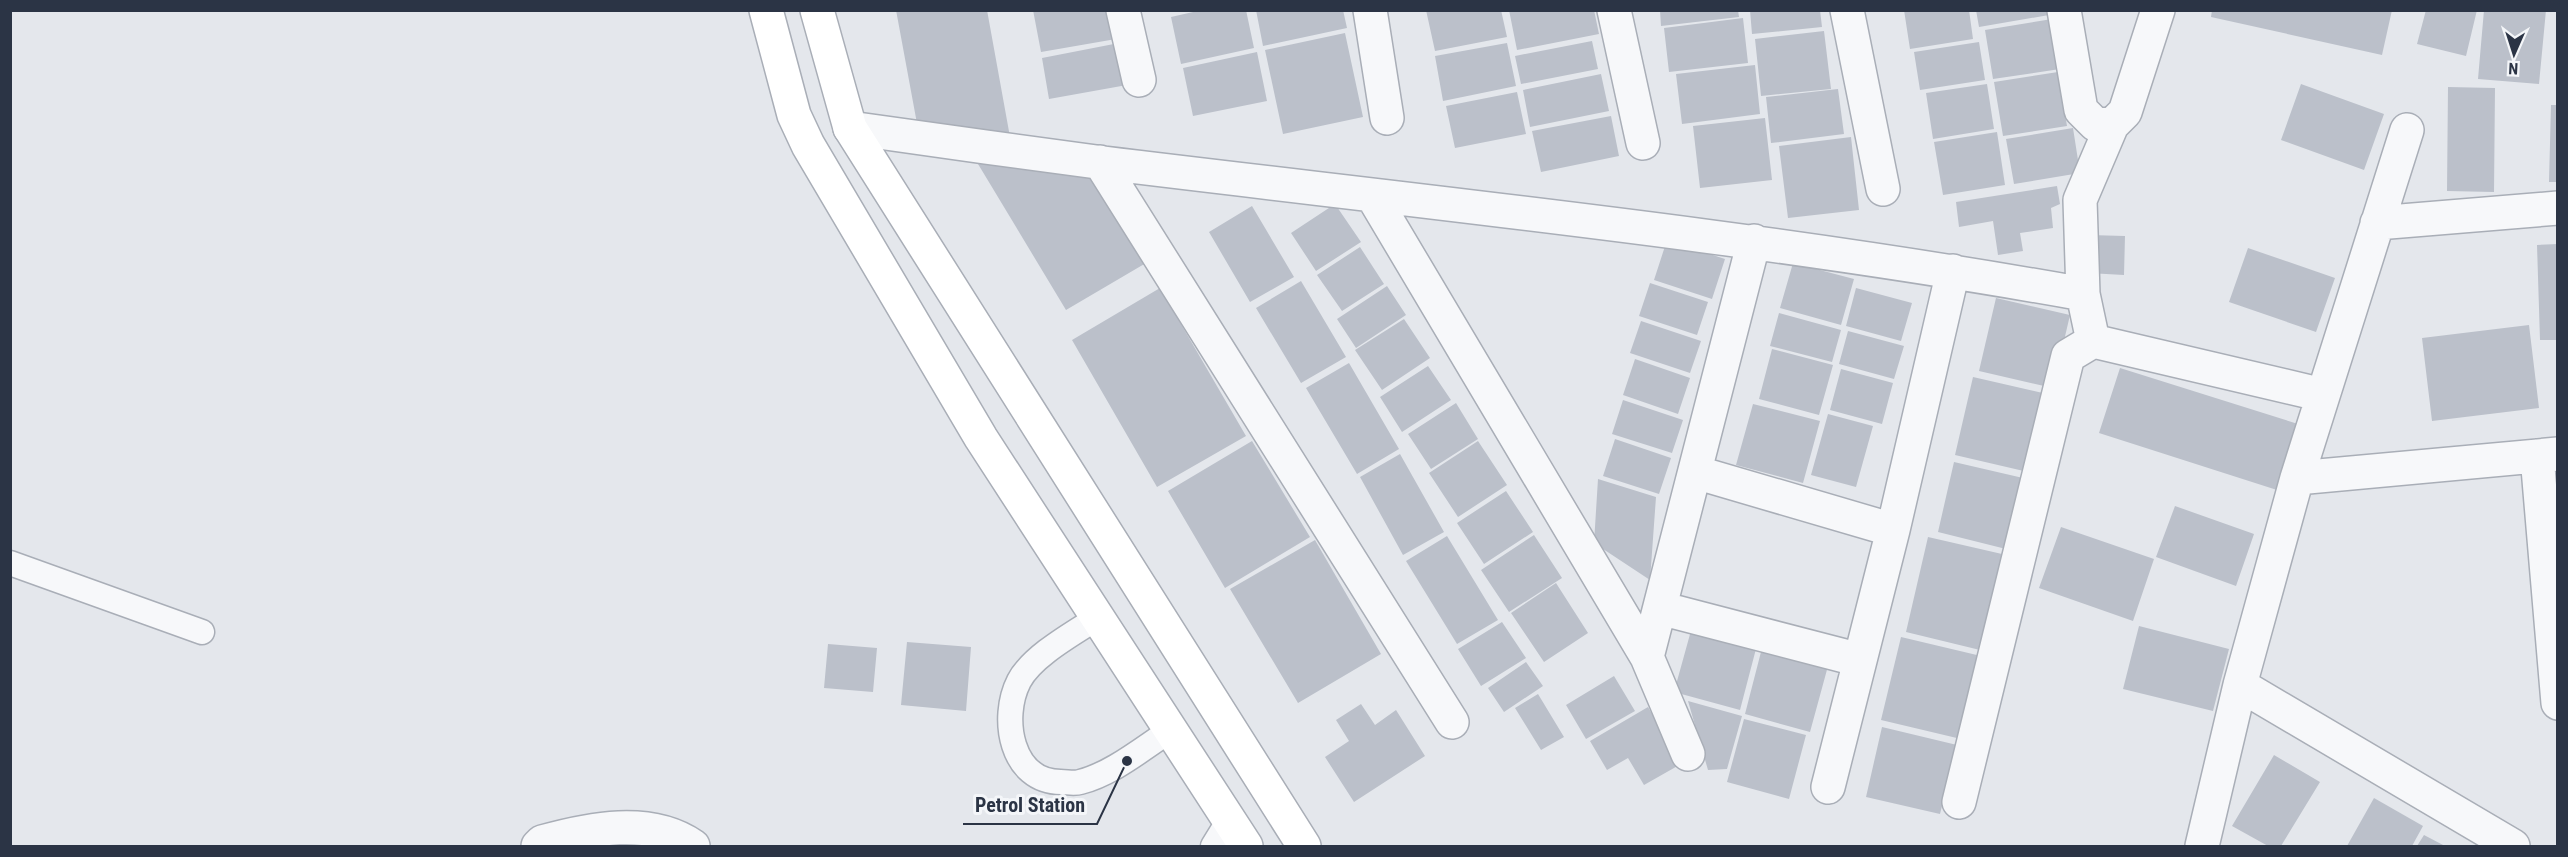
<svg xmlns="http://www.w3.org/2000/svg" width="2568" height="857" font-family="'Roboto Condensed',sans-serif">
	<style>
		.building { fill: #bbc0ca }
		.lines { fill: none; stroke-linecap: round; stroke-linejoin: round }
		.lane-casing { stroke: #a9aeb7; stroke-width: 27 }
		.street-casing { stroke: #a9aeb7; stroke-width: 36 }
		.secondary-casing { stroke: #a9aeb7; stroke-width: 36 }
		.lane { stroke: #f7f8fa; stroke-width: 24 }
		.street { stroke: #f7f8fa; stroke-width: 33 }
		.secondary { stroke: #fff; stroke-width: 33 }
		.leader { fill: none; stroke: #2b3445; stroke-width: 2 }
		.callout-dot { fill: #2b3445; stroke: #f4f6f9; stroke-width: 2 }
		.callout-label { font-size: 20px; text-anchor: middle; font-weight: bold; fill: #2b3445; stroke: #f4f6f9; stroke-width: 6; stroke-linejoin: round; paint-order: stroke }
	</style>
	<rect width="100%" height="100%" fill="#e4e7ec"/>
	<!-- building -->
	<path class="building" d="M 896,10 L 987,10 L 1012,148 L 918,129 Z
		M 1033,10 L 1111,10 L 1116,39 L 1041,52 Z
		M 1202,10 L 1246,10 L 1254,48 L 1181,64 L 1171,17 Z
		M 1256,10 L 1343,10 L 1347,28 L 1263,46 Z
		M 1426,10 L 1501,10 L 1507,37 L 1435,51 Z
		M 1509,10 L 1594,10 L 1599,34 L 1517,50 Z
		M 1660,10 L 1738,10 L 1739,17 L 1661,26 Z
		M 1750,10 L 1820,10 L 1822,27 L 1752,34 Z
		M 1904,10 L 1969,10 L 1973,39 L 1910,49 Z
		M 1976,10 L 2048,10 L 2049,15 L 1979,27 Z
		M 2212,10 L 2392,10 L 2382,55 L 2211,17 Z
		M 2426,10 L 2477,10 L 2466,56 L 2417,44 Z
		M 2484,10 L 2546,10 L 2539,84 L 2478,79 Z
		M 1743,18 L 1748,63 L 1669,72 L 1664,28 Z
		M 2052,19 L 2060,69 L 1993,79 L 1985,30 Z
		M 1824,31 L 1831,89 L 1761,96 L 1755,39 Z
		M 1345,33 L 1363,117 L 1283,134 L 1265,50 Z
		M 1592,41 L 1598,69 L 1521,84 L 1515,56 Z
		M 1979,42 L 1985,80 L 1920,90 L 1914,52 Z
		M 1119,43 L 1127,85 L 1049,99 L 1042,58 Z
		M 1507,43 L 1516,86 L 1443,101 L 1435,56 Z
		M 1257,52 L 1267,101 L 1193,116 L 1183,68 Z
		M 1755,65 L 1760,114 L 1682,124 L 1676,74 Z
		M 2058,72 L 2067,126 L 2003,136 L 1994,82 Z
		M 1601,74 L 1609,111 L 1530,127 L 1523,90 Z
		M 1987,84 L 1994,129 L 1933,139 L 1926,93 Z
		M 2301,84 L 2384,114 L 2364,170 L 2281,140 Z
		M 2448,87 L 2495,88 L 2494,192 L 2447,191 Z
		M 1838,89 L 1844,134 L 1771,143 L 1766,97 Z
		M 1517,92 L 1526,134 L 1455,148 L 1446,106 Z
		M 2551,105 L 2558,105 L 2558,182 L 2549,182 Z
		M 1611,116 L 1619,156 L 1541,172 L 1532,131 Z
		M 1765,118 L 1772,180 L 1700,188 L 1693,126 Z
		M 2073,128 L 2080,173 L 2014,184 L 2006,139 Z
		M 1997,132 L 2005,185 L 1943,195 L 1934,142 Z
		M 1851,137 L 1859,210 L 1788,218 L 1779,146 Z
		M 975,159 L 1099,177 L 1146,263 L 1066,310 Z
		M 2057,186 L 2060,204 L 2051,208 L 2053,228 L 2020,233 L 2023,251 L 1998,255 L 1993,221 L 1959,227 L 1956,202 Z
		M 1335,204 L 1361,242 L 1316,271 L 1291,233 Z
		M 1252,206 L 1294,277 L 1250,302 L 1209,232 Z
		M 2089,235 L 2125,236 L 2124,275 L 2088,273 Z
		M 1667,240 L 1725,259 L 1712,299 L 1654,280 Z
		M 2558,244 L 2558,340 L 2540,340 L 2537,245 Z
		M 1360,247 L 1384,284 L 1342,311 L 1317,275 Z
		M 2248,248 L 2335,278 L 2316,332 L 2229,302 Z
		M 1793,263 L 1854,279 L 1841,325 L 1780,308 Z
		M 1301,281 L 1346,357 L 1301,383 L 1256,308 Z
		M 1650,283 L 1708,302 L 1697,335 L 1639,316 Z
		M 1387,286 L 1406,315 L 1356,348 L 1337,319 Z
		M 1160,288 L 1246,436 L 1157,487 L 1072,340 Z
		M 1856,288 L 1912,303 L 1901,341 L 1846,326 Z
		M 1996,298 L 2070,315 L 2053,388 L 1979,371 Z
		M 1779,313 L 1841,330 L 1832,362 L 1770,346 Z
		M 1404,319 L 1430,358 L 1382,390 L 1355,350 Z
		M 1641,321 L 1701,341 L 1690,373 L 1630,353 Z
		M 2529,325 L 2539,408 L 2432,421 L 2422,338 Z
		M 1848,331 L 1904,346 L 1894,379 L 1839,364 Z
		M 1772,349 L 1833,365 L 1819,415 L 1759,399 Z
		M 1635,359 L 1690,378 L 1678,414 L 1623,395 Z
		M 1349,363 L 1399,449 L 1357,474 L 1306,388 Z
		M 1428,366 L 1451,400 L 1402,432 L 1380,397 Z
		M 2120,368 L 2298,424 L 2277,490 L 2099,433 Z
		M 1841,369 L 1893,383 L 1882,424 L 1830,410 Z
		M 1973,377 L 2047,394 L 2028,472 L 1955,455 Z
		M 1623,400 L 1683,420 L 1672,453 L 1612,434 Z
		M 1456,403 L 1478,439 L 1431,469 L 1408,434 Z
		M 1753,404 L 1820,421 L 1803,483 L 1736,465 Z
		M 1828,414 L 1873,426 L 1856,487 L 1811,475 Z
		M 1615,439 L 1671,458 L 1659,494 L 1603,476 Z
		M 1252,441 L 1310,537 L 1225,588 L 1168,491 Z
		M 1478,441 L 1507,485 L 1458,517 L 1429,473 Z
		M 1400,454 L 1444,532 L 1403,555 L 1360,477 Z
		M 1954,462 L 2023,478 L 2006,549 L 1938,532 Z
		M 1598,479 L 1656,497 L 1650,580 L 1594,543 Z
		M 1506,491 L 1533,532 L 1484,564 L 1457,523 Z
		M 2175,506 L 2254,534 L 2236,586 L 2156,557 Z
		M 2061,527 L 2154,559 L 2133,621 L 2039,588 Z
		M 1534,535 L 1562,578 L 1509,612 L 1481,570 Z
		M 1447,536 L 1498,620 L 1457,644 L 1406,561 Z
		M 1928,537 L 2002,554 L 1980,650 L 1906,632 Z
		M 1315,540 L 1381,654 L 1298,703 L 1230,589 Z
		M 1556,583 L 1588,633 L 1544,662 L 1511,613 Z
		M 1502,622 L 1526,658 L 1481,686 L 1458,649 Z
		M 2139,626 L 2229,649 L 2213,711 L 2123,689 Z
		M 1692,627 L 1757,645 L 1740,710 L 1674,692 Z
		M 1901,637 L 1981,656 L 1961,739 L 1881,720 Z
		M 907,642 L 971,647 L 966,711 L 901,705 Z
		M 828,644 L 877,648 L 873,692 L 824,688 Z
		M 1762,648 L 1828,666 L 1810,732 L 1745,714 Z
		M 1526,662 L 1543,686 L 1504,712 L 1488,688 Z
		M 1614,676 L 1635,711 L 1586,739 L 1566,705 Z
		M 1538,694 L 1564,737 L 1541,750 L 1515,708 Z
		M 1688,701 L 1742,716 L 1727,769 L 1708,770 Z
		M 1361,704 L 1375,725 L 1396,710 L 1425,756 L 1354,802 L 1325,757 L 1349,741 L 1336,720 Z
		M 1648,707 L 1681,764 L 1644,785 L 1628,758 L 1607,770 L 1590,741 Z
		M 1744,719 L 1806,735 L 1789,799 L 1727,782 Z
		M 1882,727 L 1957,745 L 1940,814 L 1866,797 Z
		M 2274,755 L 2320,782 L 2281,846 L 2268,846 L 2232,826 Z
		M 2374,798 L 2423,826 L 2412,846 L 2347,846 Z
		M 2424,835 L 2445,846 L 2417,846 Z"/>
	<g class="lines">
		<defs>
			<path id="lane" d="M 10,563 L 202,632
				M 1097,618 C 1074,633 1032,656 1019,681 C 1000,718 1011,782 1061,782 C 1067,782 1074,784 1080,782 C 1112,774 1143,748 1171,730
				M 1213,846 L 1229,820"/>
			<path id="street" d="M 1123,10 L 1139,80
				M 1370,10 L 1387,118
				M 1614,10 L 1643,143
				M 1847,10 L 1883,189
				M 2064,10 L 2081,110 L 2095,124 L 2112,125 L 2125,112 L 2158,10
				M 850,128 C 935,140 1019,152 1104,163 C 1431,203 1759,236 2083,294 L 2093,341 L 2323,395
				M 1100,162 L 1452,722
				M 1372,195 L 1647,657 L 1688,754
				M 2377,223 L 2558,208
				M 2083,294 L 2080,200 L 2112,125
				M 2537,456 L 2558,703
				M 1695,472 L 1893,530
				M 2297,478 L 2558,454
				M 1660,608 L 1860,660
				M 1647,657 L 1754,241
				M 2240,685 L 2513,846
				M 1828,787 L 1893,530 L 1953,271
				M 1959,802 L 2068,356 L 2093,341
				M 538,846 L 542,842 C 588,829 650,816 693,846
				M 2202,846 L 2240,685 L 2297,478 L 2407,130"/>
			<path id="secondary" d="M 766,10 L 794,115 L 808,145 L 981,438 L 1246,846
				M 817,10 L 850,128 L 1304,846"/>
		</defs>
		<!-- lane casing -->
		<use href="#lane" class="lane-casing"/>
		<!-- street casing -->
		<use href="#street" class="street-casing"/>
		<!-- secondary casing -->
		<use href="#secondary" class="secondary-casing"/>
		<!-- lane -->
		<use href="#lane" class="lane"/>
		<!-- street -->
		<use href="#street" class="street"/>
		<!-- secondary -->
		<use href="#secondary" class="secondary"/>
	</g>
	<!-- callouts -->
	<path class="leader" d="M1127 761L1097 824H963"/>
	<circle class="callout-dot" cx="1127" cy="761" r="6"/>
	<g class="callout-label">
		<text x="1030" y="812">Petrol Station</text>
	</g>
	<!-- border -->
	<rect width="2568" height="857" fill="none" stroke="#2b3445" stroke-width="24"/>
	<!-- north arrow -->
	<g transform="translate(2514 54) rotate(183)" stroke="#f4f6f9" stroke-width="4.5" paint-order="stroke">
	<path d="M0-4.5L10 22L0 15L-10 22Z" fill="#2b3445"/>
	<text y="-9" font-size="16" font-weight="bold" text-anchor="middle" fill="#2b3445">N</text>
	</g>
</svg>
